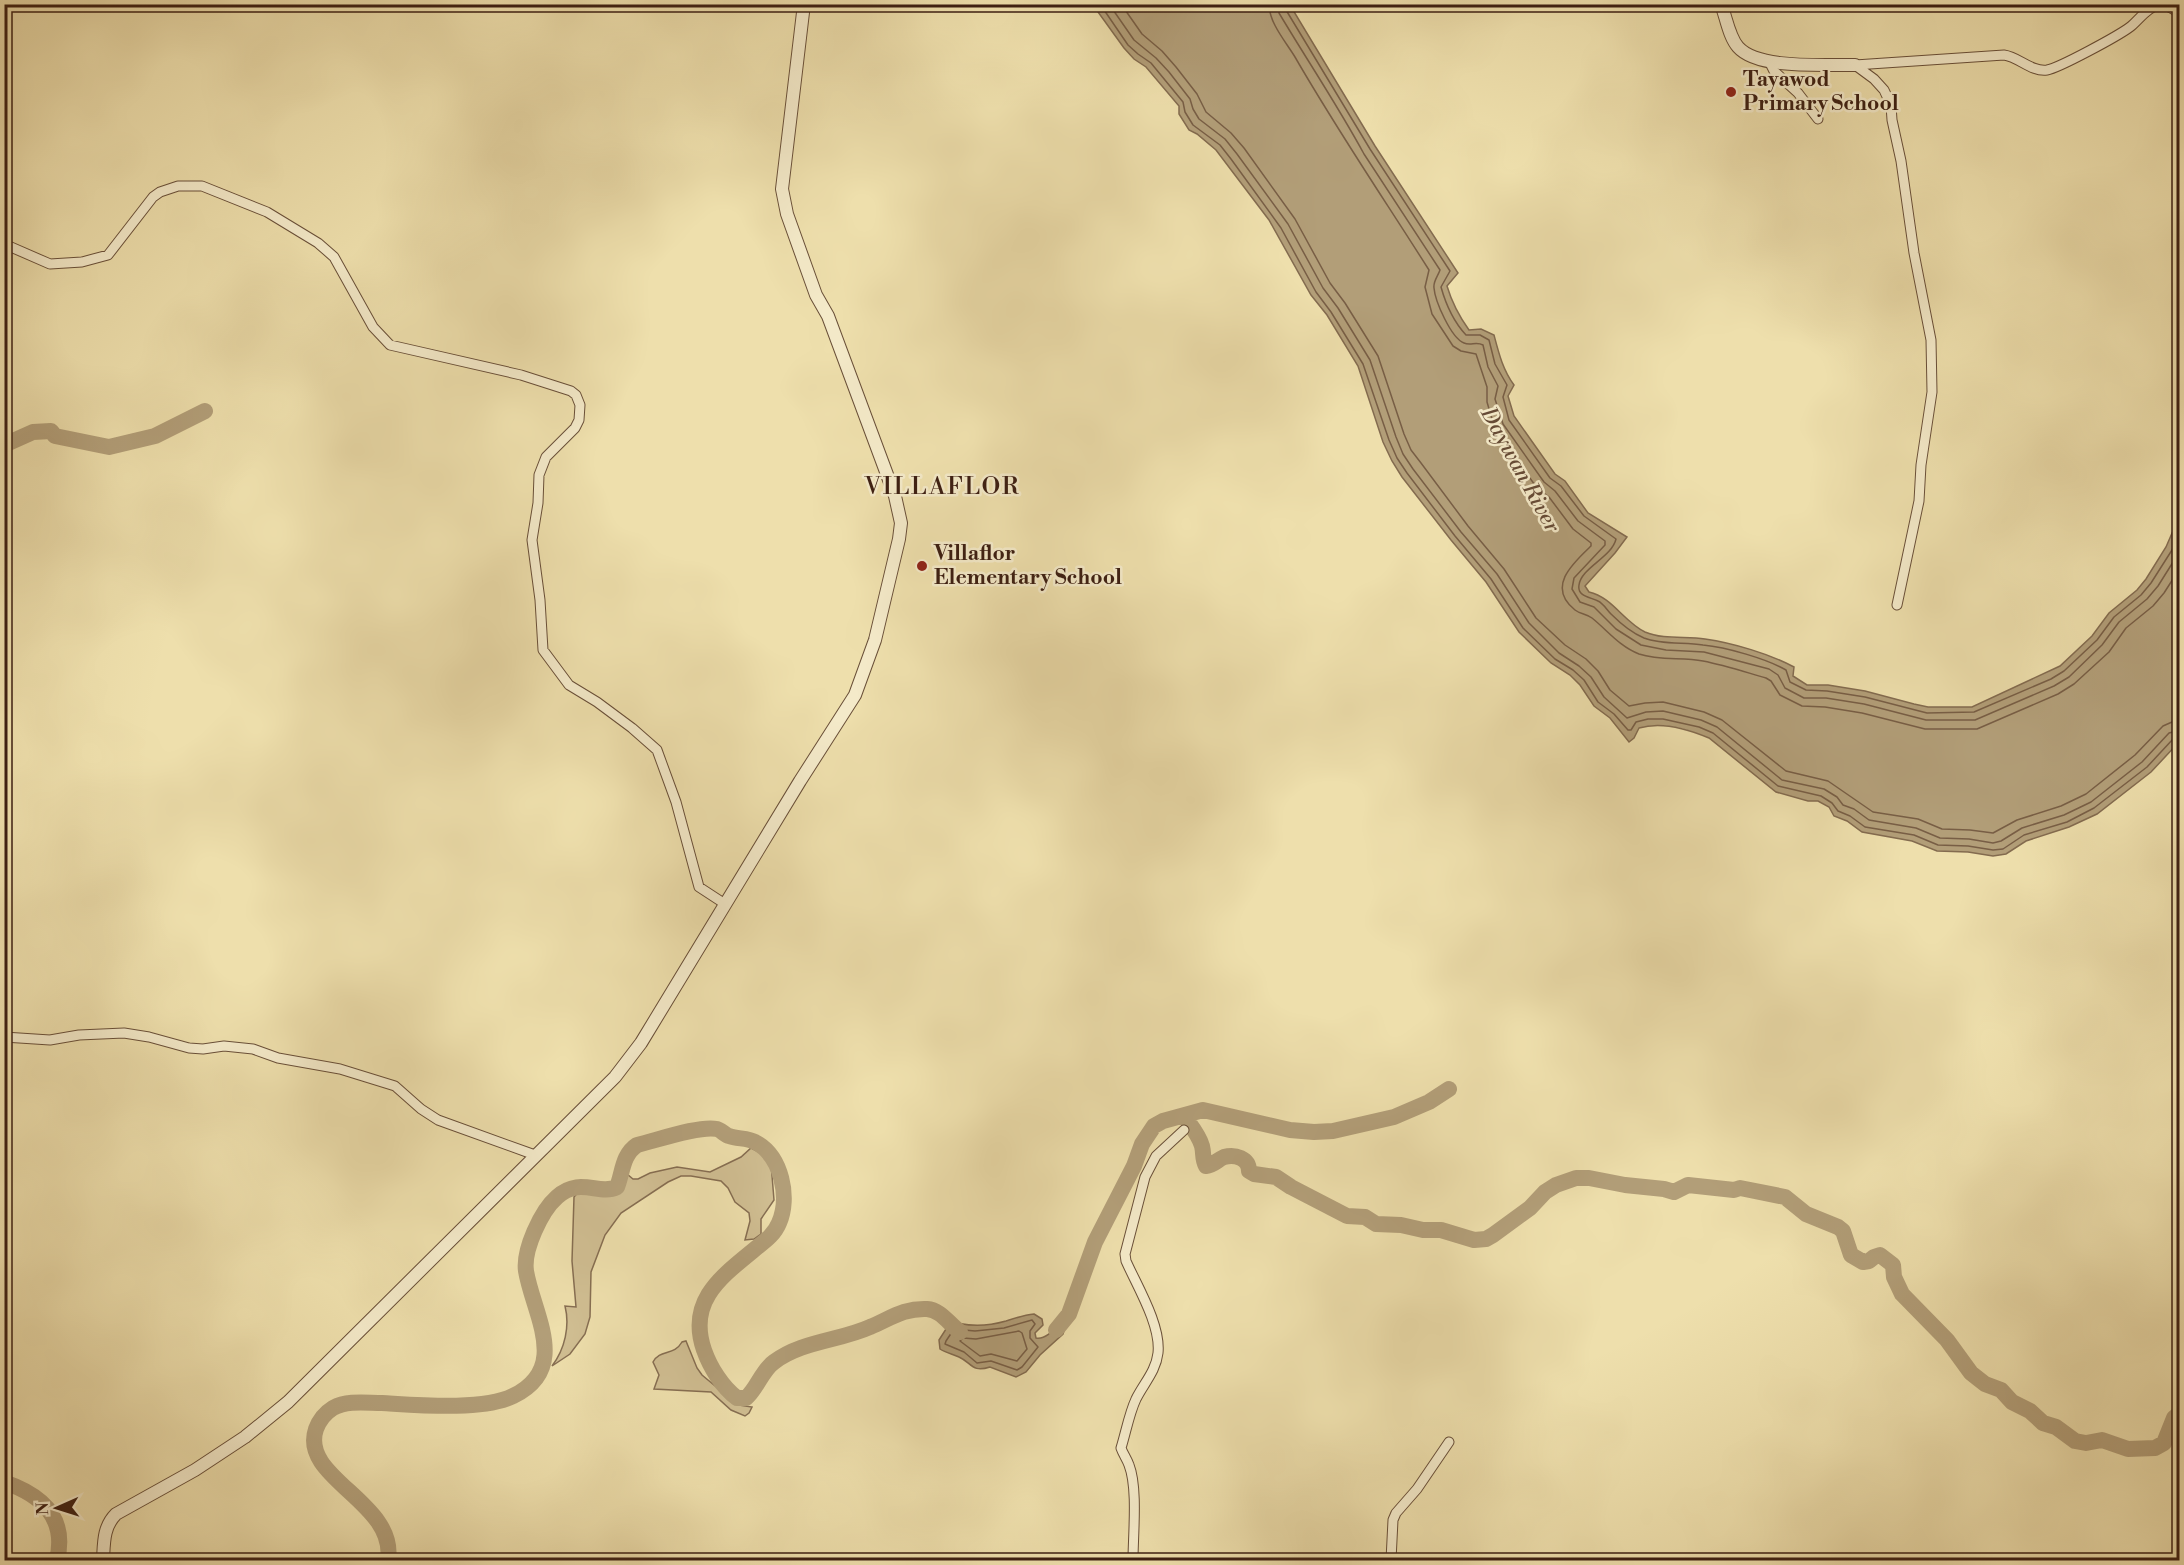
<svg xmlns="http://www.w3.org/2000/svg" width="2184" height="1565" font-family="'Libre Bodoni',serif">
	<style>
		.green { fill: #d0be92; stroke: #866e52; stroke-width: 1.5 }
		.water { fill: #b29e78; stroke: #836b4f; stroke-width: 1.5 }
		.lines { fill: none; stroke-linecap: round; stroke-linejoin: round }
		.shore { stroke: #785e45; stroke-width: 1.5 }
		.river { stroke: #b29e78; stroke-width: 16 }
		.minor-casing { stroke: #694f38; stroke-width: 11 }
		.tertiary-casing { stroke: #694f38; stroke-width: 14 }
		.minor { stroke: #f4eac9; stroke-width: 9 }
		.tertiary { stroke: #f4eac9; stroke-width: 12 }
		.poi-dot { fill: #8f2418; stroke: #f4eac9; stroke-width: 2 }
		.labels { text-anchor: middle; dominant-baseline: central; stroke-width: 5; stroke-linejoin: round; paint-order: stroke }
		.poi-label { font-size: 21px; font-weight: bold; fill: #3d1f12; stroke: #f4eac9; text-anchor: start }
		.water-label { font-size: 22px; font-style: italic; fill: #664b36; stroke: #f4eac9 }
		.quarter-label { font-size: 24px; letter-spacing: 1.5px; fill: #3d1f12; stroke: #f4eac9 }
	</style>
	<rect width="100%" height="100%" fill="#eedfac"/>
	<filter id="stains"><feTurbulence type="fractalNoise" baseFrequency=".00333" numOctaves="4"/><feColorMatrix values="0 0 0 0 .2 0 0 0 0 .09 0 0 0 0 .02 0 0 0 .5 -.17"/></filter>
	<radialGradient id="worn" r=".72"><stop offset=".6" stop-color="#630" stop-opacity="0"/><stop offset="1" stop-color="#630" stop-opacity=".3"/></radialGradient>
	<!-- green -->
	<path class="green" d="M 751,1148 L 763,1154 L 771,1163 L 774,1200 L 761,1219 L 761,1234 L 754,1239 L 745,1240 L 750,1221 L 749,1213 L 735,1202 L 728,1188 L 721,1181 L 691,1176 L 681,1176 L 668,1182 L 621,1213 L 605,1235 L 591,1272 L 590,1317 L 585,1334 L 570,1354 L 552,1366 C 565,1349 570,1326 565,1306 L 576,1307 L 572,1261 L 574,1197 C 587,1179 599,1198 613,1189 C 618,1186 623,1179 627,1174 L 633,1179 L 638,1179 L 650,1173 L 677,1167 L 710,1172 L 741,1157 Z
		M 686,1341 L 697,1368 L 702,1375 L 732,1400 L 739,1405 L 752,1407 L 749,1413 L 745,1416 L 731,1410 L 711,1392 L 654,1389 L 659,1375 L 653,1362 C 660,1349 674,1356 682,1342 Z"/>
	<!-- water -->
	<path class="water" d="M 1093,5 L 1290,5 L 1375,146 L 1458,273 L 1447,286 C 1452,303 1459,316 1469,330 L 1481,329 L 1494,335 C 1499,354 1503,370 1514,385 L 1508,396 L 1514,416 L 1555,474 L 1565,481 L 1588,513 L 1627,537 L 1615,553 L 1585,586 L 1589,592 C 1612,597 1624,622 1645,632 C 1664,640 1686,636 1705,639 C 1733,643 1770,654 1794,667 L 1793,676 L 1807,685 L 1828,685 L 1865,691 L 1914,704 L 1928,707 L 1972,707 L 2060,666 L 2092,636 L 2109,613 L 2137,590 L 2146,579 L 2166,547 L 2179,517 L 2179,742 L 2151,772 L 2097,814 L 2069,827 L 2026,841 L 2006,854 L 1993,856 L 1968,852 L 1937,851 L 1912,841 L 1862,832 L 1847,821 L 1834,816 L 1829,807 L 1818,801 L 1808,801 L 1776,792 L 1709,738 C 1688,729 1662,721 1639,728 L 1634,738 L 1629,742 L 1610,718 L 1594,706 L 1580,685 L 1570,675 L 1551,663 L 1519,632 L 1486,582 L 1451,540 L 1402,477 L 1392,461 L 1383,442 L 1358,366 L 1327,315 L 1311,295 L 1269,220 L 1216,150 L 1197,134 L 1189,130 L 1179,114 L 1179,106 L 1146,67 L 1134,59 L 1124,48 Z
		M 1034,1314 L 1042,1319 L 1043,1325 L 1035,1333 L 1036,1338 C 1049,1340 1058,1323 1069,1314 L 1063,1334 L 1040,1355 L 1026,1372 L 1016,1377 L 990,1367 C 972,1373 972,1363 959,1357 C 953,1354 946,1353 940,1349 L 939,1340 L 948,1326 L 944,1318 C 963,1327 985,1327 1006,1321 C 1015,1318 1024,1315 1034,1314 Z"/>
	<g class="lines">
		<!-- shore -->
		<path class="shore" d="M 1100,4 L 1128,45 L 1138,54 L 1151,63 L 1183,102 L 1185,112 L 1193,125 L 1220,145 L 1231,159 L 1281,228 L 1316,292 L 1331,312 L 1363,364 L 1389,440 L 1397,458 L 1407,473 L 1455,536 L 1491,579 L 1523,628 L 1555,659 L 1573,670 L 1584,680 L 1598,702 L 1614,714 L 1628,730 L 1631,730 L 1636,722 L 1648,719 L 1663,719 L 1699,727 L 1713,733 L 1778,786 L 1821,796 L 1832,803 L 1838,811 L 1850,816 L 1865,827 L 1914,835 L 1938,845 L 1968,846 L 1993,850 L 2003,849 L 2024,835 L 2067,822 L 2094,808 L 2147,767 L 2173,739 L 2180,738
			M 1109,4 L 1134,40 L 1156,58 L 1169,72 L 1190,99 L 1193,109 L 1199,119 L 1225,139 L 1237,154 L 1288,224 L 1323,288 L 1338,308 L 1370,360 L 1396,437 L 1403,454 L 1413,469 L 1461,532 L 1497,574 L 1529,623 L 1559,653 L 1579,666 L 1591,677 L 1604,697 L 1627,718 L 1646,712 L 1663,711 L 1701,720 L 1717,727 L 1782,780 L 1824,789 L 1837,797 L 1843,805 L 1854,809 L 1869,820 L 1916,828 L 1940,838 L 1969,839 L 1993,843 L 2001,841 L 2022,828 L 2064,815 L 2091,802 L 2142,762 L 2169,733 L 2180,730
			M 1121,4 L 1142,34 L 1162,51 L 1176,67 L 1197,94 L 1206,112 L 1231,133 L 1244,148 L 1295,219 L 1330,283 L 1345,303 L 1378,356 L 1404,434 L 1411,450 L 1421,463 L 1468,526 L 1504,569 L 1536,618 L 1565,645 L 1586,659 L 1598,671 L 1610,690 L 1629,706 L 1645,703 L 1663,702 L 1704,712 L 1722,720 L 1786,771 L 1828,781 L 1873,812 L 1918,819 L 1942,829 L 1970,830 L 1993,833 L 2017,820 L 2061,806 L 2086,794 L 2135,755 L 2163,726 L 2172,722 L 2180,721
			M 1269,4 C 1269,23 1286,42 1295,57 C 1337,130 1384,199 1429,270 L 1425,287 L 1432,314 L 1453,346 L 1461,351 L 1476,354 L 1487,387 L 1487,402 L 1495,429 L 1537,488 L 1549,497 L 1573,529 L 1591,543 L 1591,546 C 1573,563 1546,587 1575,610 C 1580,614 1587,614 1592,618 C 1607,630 1620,647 1639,654 C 1660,661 1682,657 1703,661 C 1724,665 1745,672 1766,678 L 1771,681 L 1780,695 L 1802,706 L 1825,707 L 1862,713 L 1925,729 L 1977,729 L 2058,694 L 2074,684 L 2109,652 L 2126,628 L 2153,606 L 2164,593 L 2180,568
			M 1278,4 L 1279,13 C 1307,60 1338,106 1364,154 L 1440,270 C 1438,276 1433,281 1434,288 C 1435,301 1451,338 1464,343 C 1471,346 1476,341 1483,345 L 1488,367 L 1498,386 L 1495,399 L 1503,424 L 1544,482 L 1555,491 L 1578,521 L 1605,541 L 1605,545 L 1574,578 L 1572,589 L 1580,602 L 1594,607 L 1616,629 L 1641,645 L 1666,650 L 1704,652 L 1769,669 L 1778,675 L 1785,688 L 1804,698 L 1826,698 L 1864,704 L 1926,720 L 1975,720 L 2054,686 L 2069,677 L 2102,645 L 2119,622 L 2147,599 L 2158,586 L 2180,551
			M 1285,4 L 1286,10 L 1370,149 L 1450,271 L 1441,287 C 1446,305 1453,321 1466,335 L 1480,335 L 1489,340 L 1495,364 L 1507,385 L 1503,397 L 1509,420 L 1550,478 L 1561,486 L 1584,516 L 1616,539 C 1612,557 1581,568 1579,585 C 1577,597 1591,597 1598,601 C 1603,603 1607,610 1611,614 C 1620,623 1632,633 1644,638 C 1662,645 1684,642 1703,645 C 1726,647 1767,659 1786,670 L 1790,682 L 1806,690 L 1827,691 L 1865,697 L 1927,713 L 1974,712 L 2051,679 L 2064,671 L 2097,640 L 2114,617 L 2141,595 L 2151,583 L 2172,550 L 2180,532
			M 1032,1320 L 1035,1324 L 1030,1331 L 1030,1338 L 1038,1347 L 1022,1367 L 1017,1370 L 991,1361 L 977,1363 L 964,1352 L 945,1344 L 946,1341 L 954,1329 L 975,1331 L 1004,1328 Z
			M 1019,1331 L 1022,1333 L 1027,1349 L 1017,1361 L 991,1354 L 980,1356 L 960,1341 L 963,1338 L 976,1339 Z"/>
		<!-- river -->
		<path class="river" d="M 4,445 L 33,432 L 51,431 L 55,436 L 109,447 L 155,436 L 205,411
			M 1184,1116 C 1191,1126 1199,1135 1202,1146 C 1204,1154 1202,1159 1206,1166 C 1214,1165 1217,1160 1224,1157 C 1235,1154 1249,1158 1249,1171 L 1254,1174 L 1276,1177 L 1291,1187 L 1347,1216 L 1365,1217 L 1376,1224 L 1401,1225 L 1423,1230 L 1441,1230 L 1474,1240 L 1486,1239 L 1493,1235 L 1530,1208 L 1545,1192 L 1556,1185 L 1576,1178 L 1589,1178 L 1625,1185 L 1664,1189 L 1674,1192 L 1688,1185 L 1734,1190 L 1740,1188 L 1785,1197 L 1806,1214 L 1838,1227 L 1843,1231 L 1851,1255 L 1863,1262 L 1869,1261 L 1874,1257 L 1880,1255 L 1893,1265 L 1894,1277 L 1902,1294 L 1947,1340 L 1971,1373 L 1985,1384 L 2001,1390 L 2012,1402 L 2030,1411 L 2043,1423 L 2056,1427 L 2075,1441 L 2086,1443 L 2102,1440 L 2128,1449 L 2155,1448 L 2164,1443 L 2174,1418 L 2180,1413
			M 1056,1330 L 1069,1314 L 1095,1242 L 1134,1166 L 1142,1144 L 1154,1126 L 1163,1121 L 1203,1110 L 1290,1130 L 1314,1132 L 1333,1131 L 1394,1117 L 1429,1102 L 1449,1089
			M 4,1482 C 42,1495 67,1518 57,1560
			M 388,1560 C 397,1502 299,1478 316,1429 C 319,1421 325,1413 333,1408 C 348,1400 366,1403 382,1403 C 417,1405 483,1411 513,1396 C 571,1368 533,1314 526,1271 C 523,1250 541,1211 557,1197 C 580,1176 599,1196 617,1187 C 623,1172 622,1155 637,1145 C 655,1141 699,1125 717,1129 C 721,1130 725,1135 729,1136 C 737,1139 748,1138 755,1142 C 782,1156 790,1198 779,1223 C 774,1235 765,1241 755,1249 C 721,1277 687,1301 704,1350 C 710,1367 722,1387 737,1398 L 746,1398 C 757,1389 762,1370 774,1362 C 802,1341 839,1341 870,1327 C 890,1319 903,1308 927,1309 C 941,1310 949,1324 960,1332"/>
		<defs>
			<path id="minor" d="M 1769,61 L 1774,71 L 1798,93 L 1818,119
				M 1855,65 L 1874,79 L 1884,90 L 1891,105 L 1892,120 L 1901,161 L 1914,253 L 1931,340 L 1932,392 L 1921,465 L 1919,501 L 1897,605
				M 1855,65 L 2004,55 C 2019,57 2031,72 2047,70 C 2059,68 2118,36 2130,27 C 2138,21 2148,6 2159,5 C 2167,4 2174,9 2180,14
				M 4,244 L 50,264 L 82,262 L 108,255 L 153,197 L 160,192 L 178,186 L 202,186 L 267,212 L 318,243 L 334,257 L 373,327 L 390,345 L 521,375 L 571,391 L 576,395 L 580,405 L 579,420 L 575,428 L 546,457 L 539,475 L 538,503 L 532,540 L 540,600 L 543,650 L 569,685 L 597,702 L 632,728 L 657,750 L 676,802 L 699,887 L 725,904
				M 4,1037 L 50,1040 L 79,1035 L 124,1033 L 149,1037 L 189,1048 L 203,1049 L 224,1046 L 253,1049 L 278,1058 L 340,1069 L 395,1086 L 421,1109 L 438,1120 L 535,1155
				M 1133,1560 C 1133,1535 1138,1488 1129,1465 C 1127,1459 1123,1454 1121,1448 C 1126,1432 1129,1414 1136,1399 C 1144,1383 1156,1371 1158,1353 C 1161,1325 1137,1286 1126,1261 L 1125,1254 L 1145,1177 L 1156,1156 L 1184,1130
				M 1391,1560 L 1393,1520 L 1396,1513 L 1417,1489 L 1449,1442"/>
			<path id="tertiary" d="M 1721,4 C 1726,17 1729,37 1738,47 C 1758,70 1826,64 1855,65
				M 103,1560 C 104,1543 103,1527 116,1514 L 195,1470 L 245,1437 L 288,1402 L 615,1077 L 641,1043 L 800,781 L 855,695 L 875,640 L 899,539 L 901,523 L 895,496 L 828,316 L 816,295 L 787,214 L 782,189 L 804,4"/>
		</defs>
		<!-- minor casing -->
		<use href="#minor" class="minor-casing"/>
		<!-- tertiary casing -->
		<use href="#tertiary" class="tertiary-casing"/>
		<!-- minor -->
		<use href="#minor" class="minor"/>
		<!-- tertiary -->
		<use href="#tertiary" class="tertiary"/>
	</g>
	<!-- markers -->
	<g class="poi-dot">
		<circle cx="1731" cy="92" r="6"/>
		<circle cx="922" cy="566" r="6"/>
	</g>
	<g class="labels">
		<!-- poi labels -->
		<g class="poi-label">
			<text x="1743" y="80">Tayawod<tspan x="1743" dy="24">Primary School</tspan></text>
			<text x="934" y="554">Villaflor<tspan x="934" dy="24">Elementary School</tspan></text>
		</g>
		<!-- water labels -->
		<g class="water-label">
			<text transform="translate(1520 470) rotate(61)">Daywan River</text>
		</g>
		<!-- quarter labels -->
		<g class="quarter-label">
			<text x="942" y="487">VILLAFLOR</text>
		</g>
	</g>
	<!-- margin -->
	<rect width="2184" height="1565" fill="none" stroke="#eedfac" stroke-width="24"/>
	<rect x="6" y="6" width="2172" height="1553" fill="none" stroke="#3d1f12" stroke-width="3"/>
	<rect x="12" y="12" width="2160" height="1541" fill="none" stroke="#3d1f12" stroke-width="1.5"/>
	<!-- north arrow -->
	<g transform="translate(57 1508) rotate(267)" stroke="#f4eac9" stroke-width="4.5" paint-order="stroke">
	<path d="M0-4.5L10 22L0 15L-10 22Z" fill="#3d1f12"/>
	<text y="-9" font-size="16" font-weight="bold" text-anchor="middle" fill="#3d1f12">N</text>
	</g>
	<rect width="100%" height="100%" filter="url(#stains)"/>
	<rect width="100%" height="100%" fill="url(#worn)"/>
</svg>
